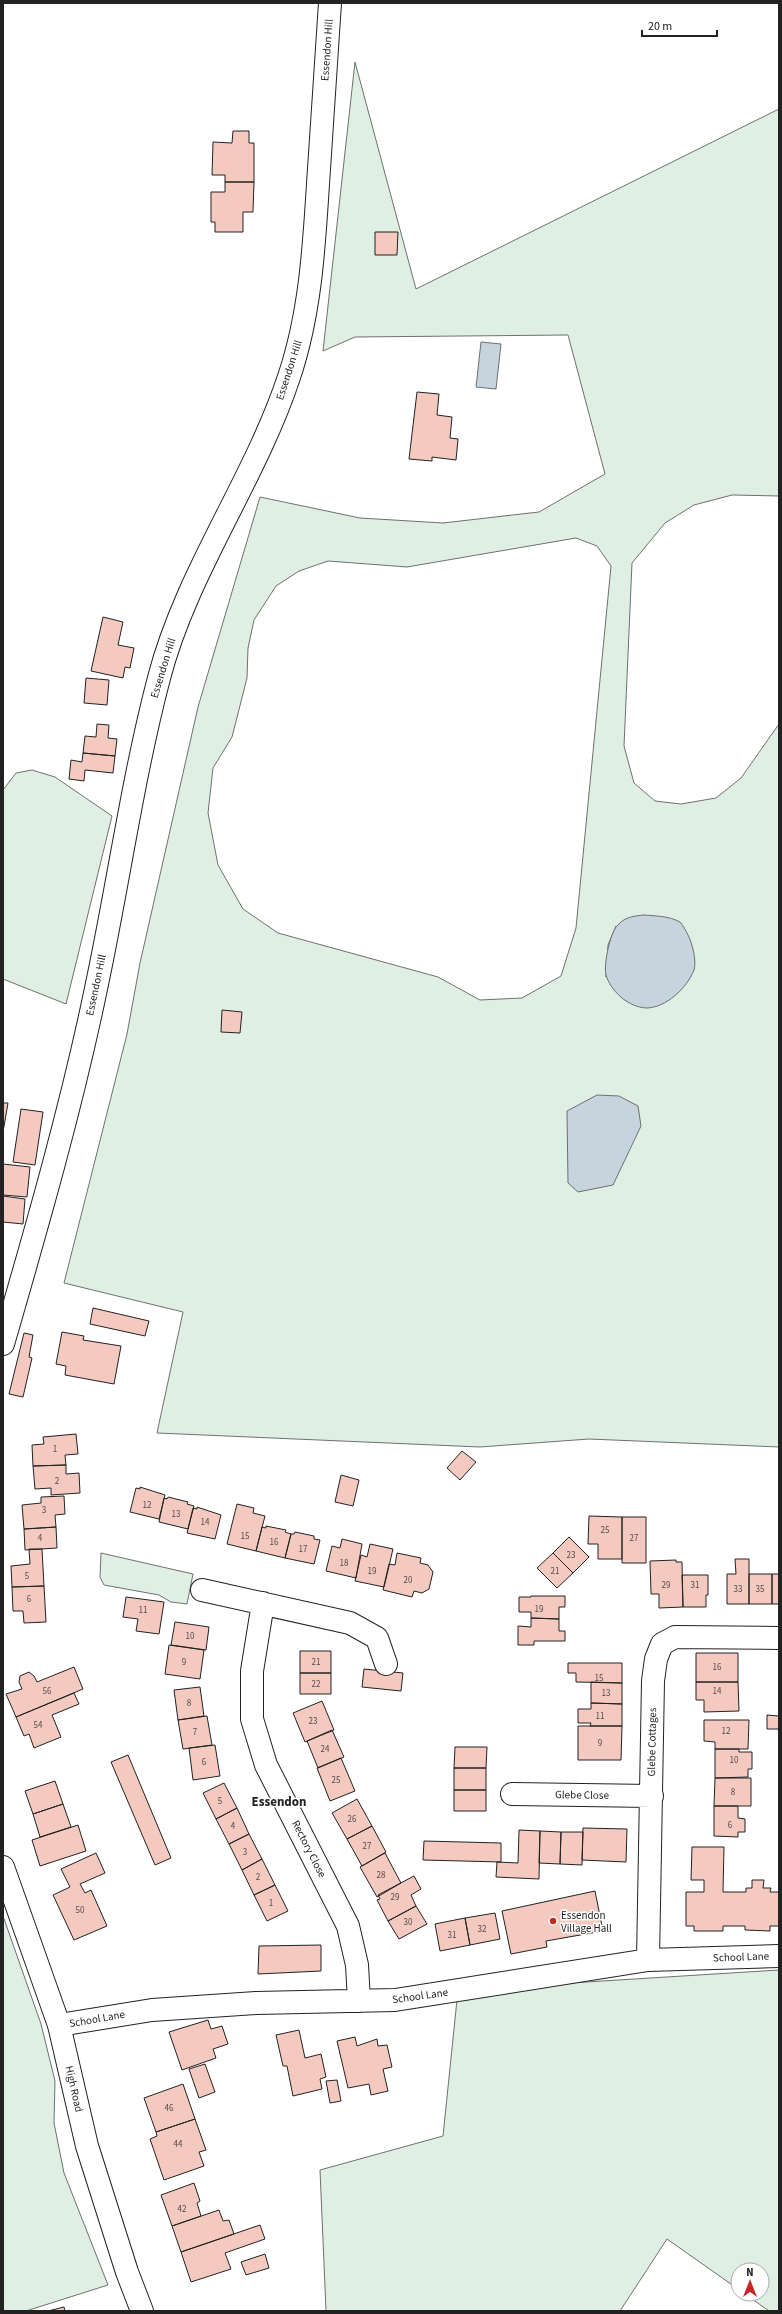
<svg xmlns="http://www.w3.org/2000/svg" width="782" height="2314" font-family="'Source Sans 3',sans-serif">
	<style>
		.green { fill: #e0efe3; stroke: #6f6f6f; fill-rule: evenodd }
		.water { fill: #c7d3dd; stroke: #6f6f6f }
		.building { fill: #f3c9c0; stroke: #222 }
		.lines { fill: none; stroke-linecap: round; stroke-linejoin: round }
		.minor-casing { stroke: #222; stroke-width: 24 }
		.secondary-casing { stroke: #222; stroke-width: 24 }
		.minor { stroke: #fff; stroke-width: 22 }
		.secondary { stroke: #fff; stroke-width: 22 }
		.poi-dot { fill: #c62828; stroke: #fff; stroke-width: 1.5 }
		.labels { text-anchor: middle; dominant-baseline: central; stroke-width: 3; stroke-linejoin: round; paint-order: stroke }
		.number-label { font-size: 9px; fill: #564c4a }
		.street-label { font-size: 11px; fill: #222; stroke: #fff }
		.poi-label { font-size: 11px; fill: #222; stroke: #fff; text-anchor: start }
		.quarter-label { font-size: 13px; font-weight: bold; fill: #222; stroke: #fff }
	</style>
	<rect width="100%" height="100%" fill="#fff"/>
	<!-- green -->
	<path class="green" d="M 355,62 L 416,289 L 779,109 L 779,496 L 732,495 L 694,505 L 665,523 L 632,563 L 624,746 L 634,783 L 655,801 L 681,804 L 716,798 L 741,778 L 779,724 L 779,1447 L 589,1439 L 480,1447 L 157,1433 L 183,1312 L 64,1283 L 127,1034 L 140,963 L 198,707 L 260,497 L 360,518 L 443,523 L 539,512 L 605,474 L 568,335 L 355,337 L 323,351 ZM 576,538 L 597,546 L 611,566 L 576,928 L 561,976 L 522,998 L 480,1000 L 438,977 L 278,933 L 243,909 L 218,865 L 208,813 L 213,768 L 232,737 L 247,678 L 248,648 L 254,620 L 276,586 L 299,571 L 328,561 L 407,567 ZM 616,926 L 606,977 L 608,945 Z
		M 32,770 L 55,777 L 112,816 L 66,1004 L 3,979 L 3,790 L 16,773 Z
		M 101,1553 L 193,1574 L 187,1604 L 171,1602 L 159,1595 L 104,1585 L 100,1577 Z
		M 3,1916 L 41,2024 L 55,2081 L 54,2123 L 64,2173 L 108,2285 L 26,2311 L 3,2311 Z
		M 779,1970 L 779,2311 L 769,2311 L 745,2294 L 762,2294 L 762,2270 L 738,2270 L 738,2289 L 667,2239 L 620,2311 L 326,2311 L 320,2170 L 443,2136 L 458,1990 Z"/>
	<!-- water -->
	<path class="water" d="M 481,342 L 501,344 L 496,389 L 476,387 Z
		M 644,915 C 656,916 669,916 680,922 C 683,925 686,931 688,935 C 692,942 697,962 694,970 C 687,988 666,1008 646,1008 C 629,1007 613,993 607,978 C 602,969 610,933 617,926 C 624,917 634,916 644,915 Z
		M 597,1095 L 619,1096 L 638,1106 L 641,1126 L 613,1185 L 578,1192 L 568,1183 L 567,1111 Z"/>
	<!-- building -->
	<path class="building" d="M 233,131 L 249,131 L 249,143 L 254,143 L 254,182 L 225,182 L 225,175 L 212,175 L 213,142 L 232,143 Z
		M 225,182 L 254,182 L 253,212 L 243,212 L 243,232 L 215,232 L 215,222 L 211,222 L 211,192 L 225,192 Z
		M 375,232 L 398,232 L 397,255 L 375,255 Z
		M 417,392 L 439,394 L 437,415 L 452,417 L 450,438 L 458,439 L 456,460 L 432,457 L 432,461 L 409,459 Z
		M 103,617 L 123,622 L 118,645 L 134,648 L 130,668 L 125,667 L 123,678 L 91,671 Z
		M 86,678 L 109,680 L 107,705 L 84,703 Z
		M 97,724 L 109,725 L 108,738 L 117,739 L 115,756 L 83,753 L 85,736 L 96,737 Z
		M 83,753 L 115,756 L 113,773 L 85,770 L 84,781 L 69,779 L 71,760 L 82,762 Z
		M 222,1010 L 242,1012 L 240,1033 L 221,1032 Z
		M 3,1103 L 8,1103 L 3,1132 Z
		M 21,1109 L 43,1112 L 35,1165 L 13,1162 Z
		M 3,1164 L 30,1167 L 27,1197 L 3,1195 Z
		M 3,1196 L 25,1199 L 23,1224 L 3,1222 Z
		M 93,1308 L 149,1321 L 145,1336 L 90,1324 Z
		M 62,1332 L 84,1336 L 83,1340 L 121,1346 L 114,1384 L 65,1375 L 66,1366 L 56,1364 Z
		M 24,1333 L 33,1335 L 29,1357 L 32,1358 L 23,1397 L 9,1394 Z
		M 76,1434 L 78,1454 L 65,1455 L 66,1465 L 33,1466 L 32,1445 L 44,1444 L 43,1437 Z
		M 462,1451 L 476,1462 L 460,1480 L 447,1468 Z
		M 66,1465 L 66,1474 L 79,1473 L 80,1493 L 51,1495 L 51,1488 L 35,1489 L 33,1466 Z
		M 341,1475 L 359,1480 L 353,1506 L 335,1502 Z
		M 140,1487 L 165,1495 L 159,1519 L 130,1512 L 136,1488 L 140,1489 Z
		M 64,1496 L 65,1514 L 55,1515 L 56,1527 L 24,1529 L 22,1505 L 41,1503 L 41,1497 Z
		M 168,1497 L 188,1502 L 187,1504 L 194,1506 L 188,1529 L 159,1522 L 164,1498 L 167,1499 Z
		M 237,1504 L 254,1508 L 253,1513 L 265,1516 L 256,1551 L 227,1544 Z
		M 197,1507 L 221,1515 L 215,1539 L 187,1533 L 193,1508 L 197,1509 Z
		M 589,1516 L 622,1517 L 622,1559 L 598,1559 L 598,1544 L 588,1544 Z
		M 622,1517 L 646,1517 L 646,1563 L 622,1563 Z
		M 266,1526 L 286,1530 L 285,1532 L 291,1534 L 285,1558 L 256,1551 L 262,1527 L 266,1528 Z
		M 56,1527 L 57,1548 L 25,1550 L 24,1529 Z
		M 295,1532 L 314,1536 L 314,1539 L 320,1540 L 314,1564 L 285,1558 L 291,1534 L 294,1534 Z
		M 569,1537 L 589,1557 L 573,1573 L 553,1553 Z
		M 342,1539 L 362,1544 L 356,1578 L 326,1571 L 332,1546 L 340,1548 Z
		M 370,1544 L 393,1549 L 384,1587 L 355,1581 L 361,1555 L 367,1557 Z
		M 29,1549 L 42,1549 L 44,1586 L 12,1587 L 11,1566 L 30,1564 Z
		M 397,1553 L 421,1558 L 420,1563 L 428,1565 L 433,1572 L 429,1589 L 422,1593 L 414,1591 L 412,1597 L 383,1590 L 389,1564 L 395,1565 Z
		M 553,1553 L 573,1573 L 557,1588 L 537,1568 Z
		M 735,1559 L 749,1559 L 749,1604 L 727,1604 L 727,1574 L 736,1574 Z
		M 676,1560 L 676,1562 L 682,1562 L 683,1607 L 659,1608 L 659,1594 L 651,1594 L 650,1561 Z
		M 749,1574 L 772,1574 L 772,1604 L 749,1604 Z
		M 772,1574 L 779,1574 L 779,1604 L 772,1604 Z
		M 682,1575 L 708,1575 L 708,1595 L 706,1595 L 706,1607 L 683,1607 Z
		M 44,1586 L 46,1622 L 24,1623 L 23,1611 L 13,1611 L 12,1587 Z
		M 531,1596 L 565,1596 L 565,1607 L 559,1607 L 559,1619 L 531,1618 L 531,1612 L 519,1612 L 519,1597 L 531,1597 Z
		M 126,1597 L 164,1602 L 159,1634 L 136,1631 L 138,1619 L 123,1617 Z
		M 531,1618 L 559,1619 L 559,1631 L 565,1631 L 565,1641 L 534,1641 L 534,1645 L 518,1645 L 518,1626 L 531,1627 Z
		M 175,1622 L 209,1627 L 206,1650 L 171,1645 Z
		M 169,1645 L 204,1650 L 200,1679 L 165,1674 Z
		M 300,1651 L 331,1651 L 331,1673 L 300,1673 Z
		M 696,1653 L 738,1653 L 738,1682 L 696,1682 Z
		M 568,1663 L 622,1663 L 622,1683 L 576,1682 L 576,1673 L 568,1673 Z
		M 74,1667 L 83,1689 L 16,1717 L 6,1694 L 22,1689 L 19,1682 L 20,1676 L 29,1672 L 34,1676 L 37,1682 Z
		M 364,1669 L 403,1673 L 401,1691 L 362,1687 Z
		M 300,1673 L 331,1673 L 331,1694 L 300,1694 Z
		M 591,1682 L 622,1683 L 622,1704 L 591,1703 Z
		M 696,1682 L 738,1682 L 739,1711 L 704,1712 L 704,1700 L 696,1700 Z
		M 200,1687 L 204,1716 L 178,1720 L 174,1690 Z
		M 74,1693 L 79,1704 L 52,1715 L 61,1737 L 34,1748 L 29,1734 L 24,1736 L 16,1717 Z
		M 322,1701 L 334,1730 L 305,1742 L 293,1713 Z
		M 591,1703 L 622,1704 L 622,1726 L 590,1726 L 591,1723 L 578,1723 L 578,1709 L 591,1709 Z
		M 767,1715 L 779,1716 L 779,1729 L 767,1729 Z
		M 207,1716 L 212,1745 L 183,1749 L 178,1720 Z
		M 704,1720 L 749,1720 L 748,1749 L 715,1749 L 715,1742 L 704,1741 Z
		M 578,1726 L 622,1726 L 621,1760 L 578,1760 Z
		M 332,1730 L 344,1757 L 318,1768 L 307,1741 Z
		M 215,1745 L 220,1776 L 193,1780 L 189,1748 Z
		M 455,1747 L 487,1747 L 486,1768 L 454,1768 Z
		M 715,1749 L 739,1749 L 739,1752 L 752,1752 L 752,1769 L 748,1769 L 748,1777 L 715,1778 Z
		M 128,1755 L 171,1858 L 155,1865 L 111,1762 Z
		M 341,1758 L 355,1791 L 330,1801 L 317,1768 Z
		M 454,1768 L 486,1768 L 486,1790 L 454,1790 Z
		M 715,1778 L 751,1778 L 751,1806 L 714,1806 Z
		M 55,1781 L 63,1804 L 33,1814 L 25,1791 Z
		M 224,1783 L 237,1808 L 216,1819 L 203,1793 Z
		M 454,1790 L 486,1790 L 486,1811 L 454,1811 Z
		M 357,1799 L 372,1826 L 347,1839 L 332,1813 Z
		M 63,1804 L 71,1827 L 40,1837 L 33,1814 Z
		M 714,1806 L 738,1806 L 738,1818 L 745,1819 L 745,1832 L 738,1832 L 738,1837 L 714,1836 Z
		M 237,1808 L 249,1834 L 229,1844 L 216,1819 Z
		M 78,1825 L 86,1851 L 40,1866 L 32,1840 Z
		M 372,1826 L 386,1852 L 362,1866 L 347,1839 Z
		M 583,1828 L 627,1829 L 626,1862 L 582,1860 Z
		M 519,1830 L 540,1831 L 539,1879 L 496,1877 L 497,1862 L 518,1863 Z
		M 540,1831 L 561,1832 L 560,1864 L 539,1863 Z
		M 561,1832 L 583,1832 L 582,1865 L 560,1864 Z
		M 249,1834 L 262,1859 L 242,1870 L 229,1844 Z
		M 424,1841 L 501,1843 L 501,1862 L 423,1860 Z
		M 692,1847 L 724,1847 L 723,1892 L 746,1892 L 746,1888 L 752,1888 L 752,1880 L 764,1880 L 763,1888 L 771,1888 L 770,1892 L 779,1892 L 779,1926 L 770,1926 L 770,1931 L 745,1930 L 745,1926 L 723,1926 L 723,1931 L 694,1931 L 694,1926 L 686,1926 L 686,1892 L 704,1892 L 704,1880 L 691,1880 Z
		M 96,1853 L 105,1873 L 80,1884 L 85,1893 L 91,1890 L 107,1926 L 74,1940 L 53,1895 L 70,1887 L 61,1869 Z
		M 385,1853 L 401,1883 L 377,1897 L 360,1867 Z
		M 262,1859 L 275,1885 L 254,1895 L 242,1870 Z
		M 414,1876 L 421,1889 L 411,1895 L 416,1906 L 388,1921 L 377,1900 L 380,1899 L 378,1895 Z
		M 275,1885 L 288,1911 L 267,1921 L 254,1895 Z
		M 595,1891 L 603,1931 L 546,1941 L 547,1947 L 511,1954 L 502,1911 Z
		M 416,1906 L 427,1924 L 399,1939 L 388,1921 Z
		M 495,1913 L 500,1939 L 470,1945 L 465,1918 Z
		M 465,1918 L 470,1945 L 440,1951 L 435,1924 Z
		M 321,1945 L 321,1971 L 258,1974 L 259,1946 Z
		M 208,2020 L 211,2029 L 222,2026 L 228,2044 L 213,2049 L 216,2058 L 182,2070 L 169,2032 Z
		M 299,2030 L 305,2058 L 321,2054 L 326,2077 L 320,2079 L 322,2089 L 293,2096 L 287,2066 L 283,2066 L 276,2035 Z
		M 355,2037 L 357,2046 L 377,2039 L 378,2046 L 387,2045 L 392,2067 L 383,2069 L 388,2091 L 371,2095 L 369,2084 L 348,2088 L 337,2041 Z
		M 205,2064 L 215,2092 L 199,2098 L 189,2069 Z
		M 337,2080 L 341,2101 L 330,2103 L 326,2081 Z
		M 183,2084 L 195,2119 L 156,2132 L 144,2098 Z
		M 195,2119 L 206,2150 L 199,2152 L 204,2166 L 164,2180 L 150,2139 L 157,2136 L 156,2132 Z
		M 194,2183 L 200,2201 L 197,2203 L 201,2216 L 172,2226 L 161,2195 Z
		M 219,2210 L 223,2221 L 229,2220 L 234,2234 L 181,2252 L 172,2226 Z
		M 260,2225 L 265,2239 L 225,2253 L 231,2269 L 191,2282 L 181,2252 Z
		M 265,2254 L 269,2268 L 246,2275 L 241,2262 Z
		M 64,2307 L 65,2311 L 48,2311 Z"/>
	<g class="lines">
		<defs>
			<path id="minor" d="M 202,1590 L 350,1623 L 377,1638 L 386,1664
				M 263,1603 L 252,1671 L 252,1719 L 266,1765 L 348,1926 L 357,1965 L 359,2001
				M 512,1794 L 652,1796
				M 648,1960 L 653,1681 L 656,1659 L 662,1644 L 675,1637 L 779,1638
				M 59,2025 L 152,2010 L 256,2003 L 395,2000 L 648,1960 L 779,1956"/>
			<path id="secondary" d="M 3,1344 C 38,1223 73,1102 98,979 C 119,879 133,777 159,678 C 186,573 255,480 289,377 C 310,315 314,249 318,184 C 322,124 326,63 330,3
				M 3,1867 L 59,2025 L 87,2146 L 127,2272 L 142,2311"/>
		</defs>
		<!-- minor casing -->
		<use href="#minor" class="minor-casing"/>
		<!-- secondary casing -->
		<use href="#secondary" class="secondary-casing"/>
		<!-- minor -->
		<use href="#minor" class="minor"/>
		<!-- secondary -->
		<use href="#secondary" class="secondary"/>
	</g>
	<!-- markers -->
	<circle class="poi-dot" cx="553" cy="1921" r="4"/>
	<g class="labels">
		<!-- number labels -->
		<g class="number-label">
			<text x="55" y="1449">1</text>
			<text x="57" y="1481">2</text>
			<text x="147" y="1505">12</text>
			<text x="44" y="1510">3</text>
			<text x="176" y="1514">13</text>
			<text x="205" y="1522">14</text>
			<text x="605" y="1530">25</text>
			<text x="245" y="1536">15</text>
			<text x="40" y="1538">4</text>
			<text x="634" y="1538">27</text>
			<text x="274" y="1542">16</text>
			<text x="303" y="1549">17</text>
			<text x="571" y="1555">23</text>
			<text x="344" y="1563">18</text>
			<text x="372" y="1571">19</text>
			<text x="555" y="1571">21</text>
			<text x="27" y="1576">5</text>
			<text x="408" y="1580">20</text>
			<text x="666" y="1585">29</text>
			<text x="695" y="1585">31</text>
			<text x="738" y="1589">33</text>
			<text x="760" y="1589">35</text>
			<text x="29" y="1599">6</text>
			<text x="539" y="1609">19</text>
			<text x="143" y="1610">11</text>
			<text x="190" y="1636">10</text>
			<text x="184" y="1662">9</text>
			<text x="316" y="1662">21</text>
			<text x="717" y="1667">16</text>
			<text x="599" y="1678">15</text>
			<text x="316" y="1684">22</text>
			<text x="47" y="1691">56</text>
			<text x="717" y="1691">14</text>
			<text x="606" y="1693">13</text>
			<text x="189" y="1703">8</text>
			<text x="600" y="1716">11</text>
			<text x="313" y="1721">23</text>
			<text x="38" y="1725">54</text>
			<text x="726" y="1731">12</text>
			<text x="195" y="1732">7</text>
			<text x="600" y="1743">9</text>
			<text x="325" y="1749">24</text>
			<text x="734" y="1760">10</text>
			<text x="204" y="1762">6</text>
			<text x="336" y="1780">25</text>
			<text x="733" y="1792">8</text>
			<text x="220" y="1801">5</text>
			<text x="352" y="1819">26</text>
			<text x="730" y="1825">6</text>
			<text x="233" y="1826">4</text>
			<text x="367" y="1846">27</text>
			<text x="245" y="1852">3</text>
			<text x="381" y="1875">28</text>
			<text x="258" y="1877">2</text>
			<text x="395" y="1897">29</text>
			<text x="271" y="1903">1</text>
			<text x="80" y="1910">50</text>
			<text x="408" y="1922">30</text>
			<text x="482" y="1929">32</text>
			<text x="452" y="1935">31</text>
			<text x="169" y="2108">46</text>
			<text x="178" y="2144">44</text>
			<text x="182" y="2209">42</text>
		</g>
		<!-- street labels -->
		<g class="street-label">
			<text transform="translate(327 50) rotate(-86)">Essendon Hill</text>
			<text transform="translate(289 370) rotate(-72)">Essendon Hill</text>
			<text transform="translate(163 668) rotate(-73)">Essendon Hill</text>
			<text transform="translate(96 985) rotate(-78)">Essendon Hill</text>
			<text transform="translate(652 1742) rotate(-89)">Glebe Cottages</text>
			<text transform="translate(582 1795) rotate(1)">Glebe Close</text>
			<text transform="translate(309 1849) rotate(63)">Rectory Close</text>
			<text transform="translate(741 1957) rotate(-2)">School Lane</text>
			<text transform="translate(420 1996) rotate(-8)">School Lane</text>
			<text transform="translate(97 2019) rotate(-10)">School Lane</text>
			<text transform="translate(74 2089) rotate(77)">High Road</text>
		</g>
		<!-- poi labels -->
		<g class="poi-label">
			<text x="561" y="1915">Essendon<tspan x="561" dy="13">Village Hall</tspan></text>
		</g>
		<!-- quarter labels -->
		<g class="quarter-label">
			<text x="279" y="1802">Essendon</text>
		</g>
	</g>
	<!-- border -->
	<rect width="782" height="2314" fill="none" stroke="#222222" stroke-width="8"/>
	<!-- north arrow -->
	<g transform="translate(750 2282)"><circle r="19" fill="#ffffff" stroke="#a7a7a7"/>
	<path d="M0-3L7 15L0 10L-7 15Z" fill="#c62828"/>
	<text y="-6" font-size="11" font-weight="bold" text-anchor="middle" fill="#222222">N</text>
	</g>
	<!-- scale -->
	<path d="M642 30v6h75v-6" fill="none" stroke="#222222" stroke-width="2"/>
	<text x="648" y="30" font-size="12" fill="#222222" stroke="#ffffff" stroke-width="3" paint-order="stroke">20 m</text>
</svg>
